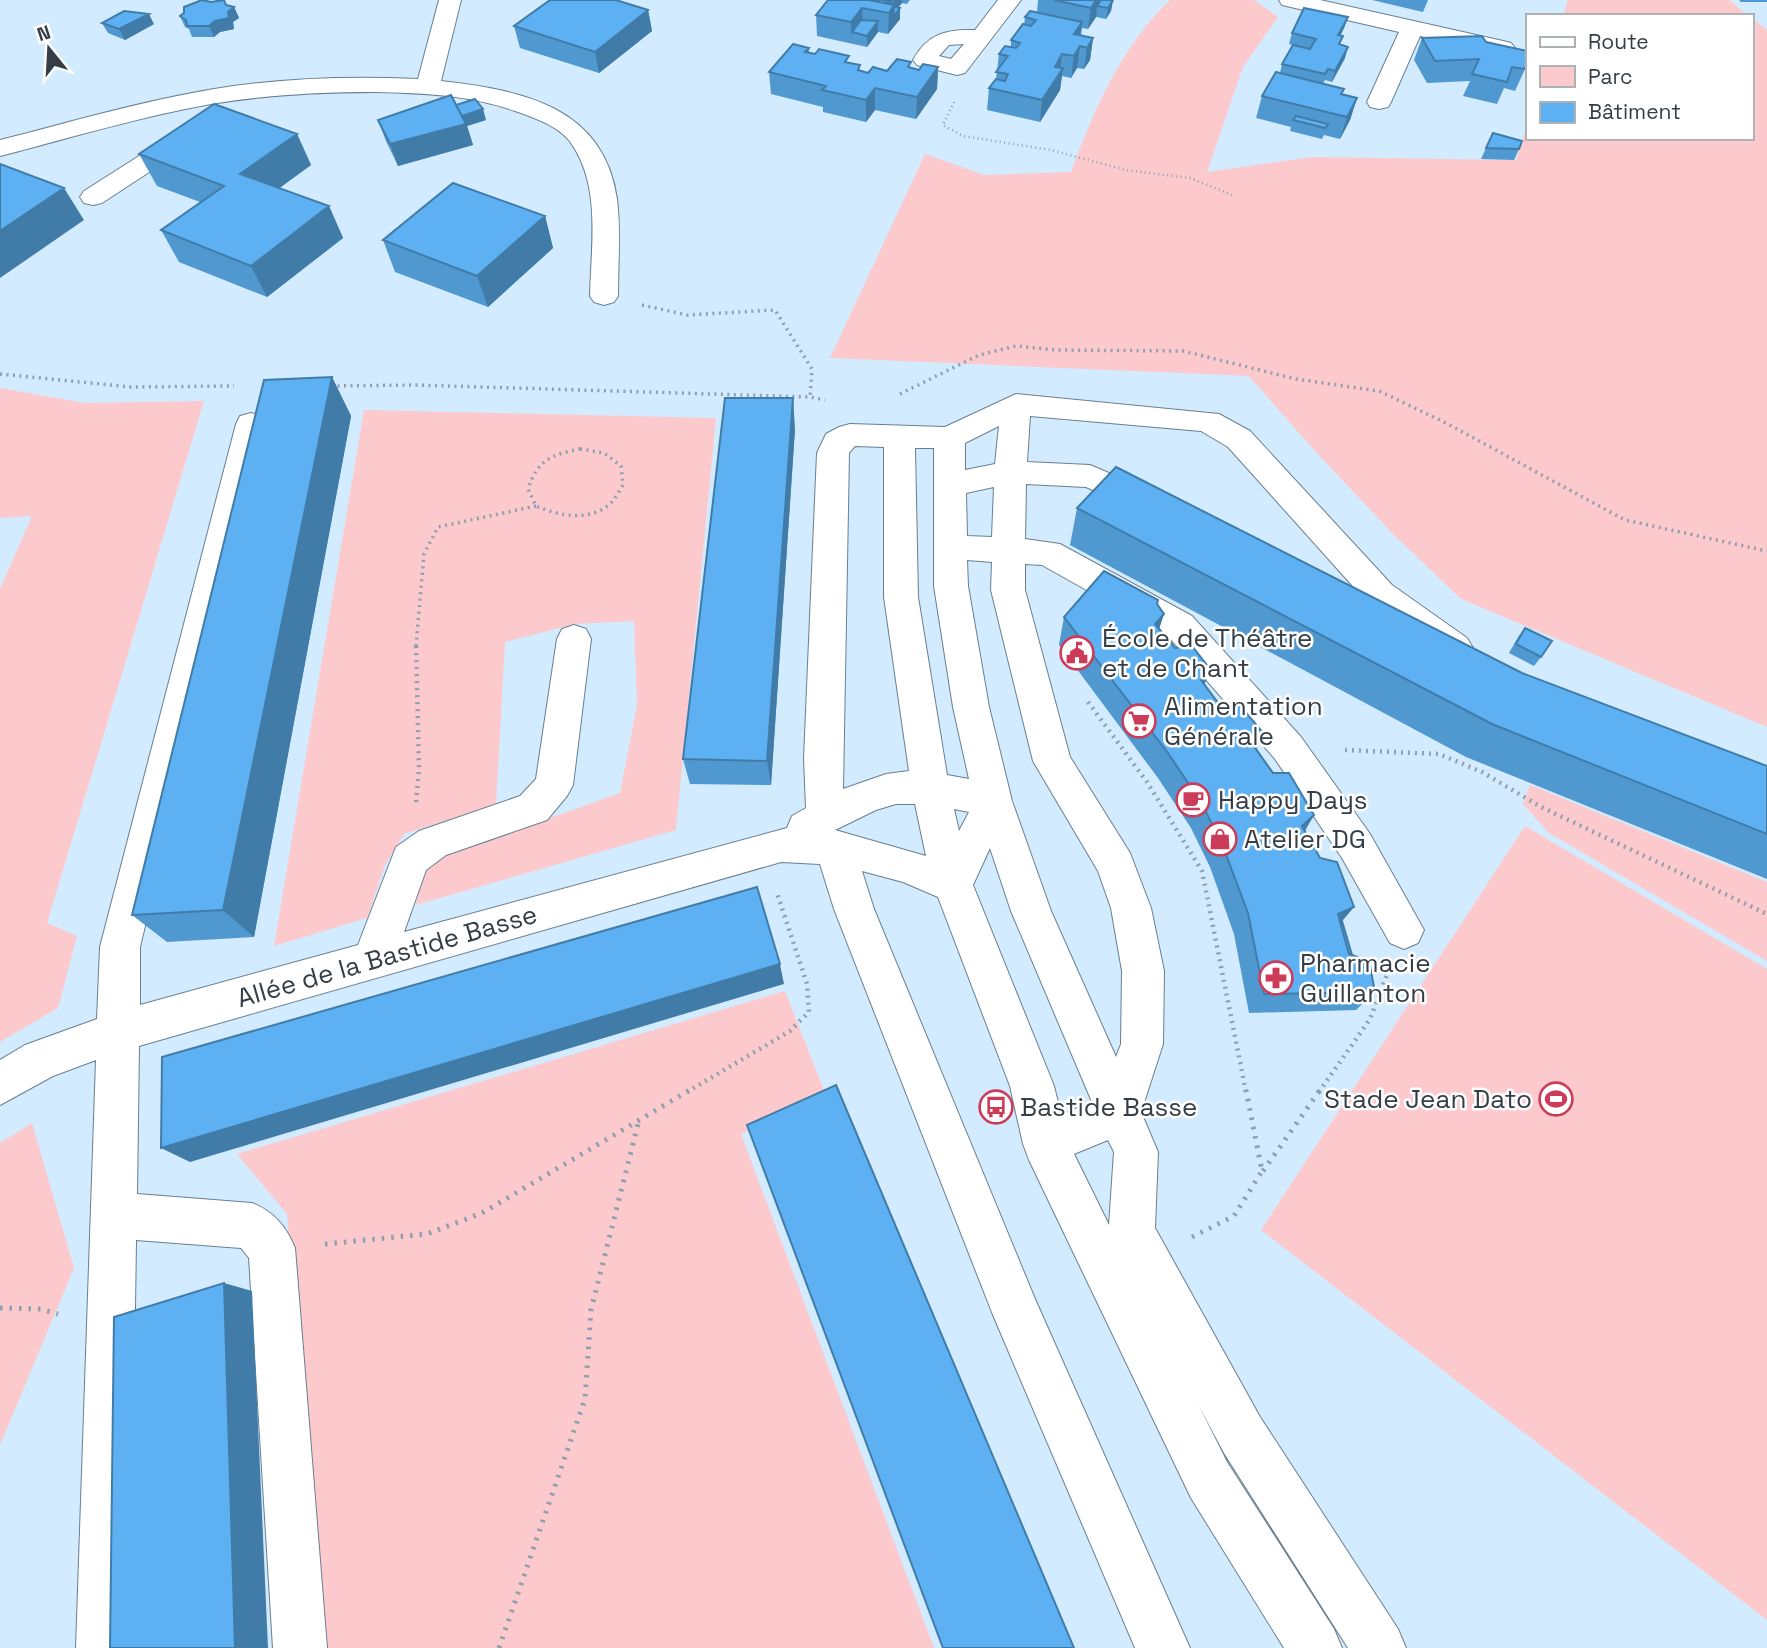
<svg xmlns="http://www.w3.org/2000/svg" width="1767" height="1648" font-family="'Space Grotesk',sans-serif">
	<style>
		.green { fill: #fcc9cd }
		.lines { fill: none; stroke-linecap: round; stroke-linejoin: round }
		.minor-casing { stroke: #697f90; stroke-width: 2 }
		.path-far3 { stroke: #8e9fae; stroke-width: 2.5; stroke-dasharray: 1 3.5; stroke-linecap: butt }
		.path-far2 { stroke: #8e9fae; stroke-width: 3.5; stroke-dasharray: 2 4.5; stroke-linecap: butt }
		.path-far1 { stroke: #8e9fae; stroke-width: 4.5; stroke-dasharray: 2 5; stroke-linecap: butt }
		.path { stroke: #8e9fae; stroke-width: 5; stroke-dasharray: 2.5 7; stroke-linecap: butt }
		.minor { fill: #fff; fill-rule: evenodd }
		.wall { fill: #5098d0 }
		.shaded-wall { fill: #417ca9 }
		.building { fill: #5db1f2; stroke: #417ca9; stroke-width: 2 }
		.labels { text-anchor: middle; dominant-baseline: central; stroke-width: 5; stroke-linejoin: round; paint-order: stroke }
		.poi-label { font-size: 26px; fill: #353e46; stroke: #fff; text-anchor: start }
		.street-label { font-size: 26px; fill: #353e46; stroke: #fff }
	</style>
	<rect width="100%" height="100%" fill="#d3ebff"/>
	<!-- green -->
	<path class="green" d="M 1170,0 L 1254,0 L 1278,17 L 1243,67 L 1207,172 L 1313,157 L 1516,160 L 1527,125 L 1527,138 L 1751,138 L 1751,17 L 1767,30 L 1767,727 L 1461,599 L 1395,536 L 1314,450 L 1249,376 L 830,358 L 925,154 L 984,175 L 1071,172 C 1094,109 1121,47 1170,0 Z
		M 1568,0 L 1729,0 L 1749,16 L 1563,16 Z
		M 0,388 L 85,403 L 204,401 L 47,923 L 77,936 L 58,1008 L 0,1042 L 0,589 L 32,516 L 0,518 Z
		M 364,410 L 716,418 L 676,830 L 416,905 L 423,872 L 441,857 L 620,793 L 637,705 L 634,621 L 575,624 L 505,642 L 496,805 L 404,834 L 385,865 L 367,918 L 274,946 Z
		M 1530,785 L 1767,882 L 1767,961 L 1549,833 L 1523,804 Z
		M 1525,826 L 1767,969 L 1767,1620 L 1261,1230 Z
		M 785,991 L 827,1098 L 741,1134 L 934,1648 L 324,1648 L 287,1214 L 237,1154 Z
		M 32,1123 L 74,1268 L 0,1445 L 0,1143 Z"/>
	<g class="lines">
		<defs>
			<path id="minor" d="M 439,0 L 461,0 L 441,81 C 521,90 604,106 617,199 C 621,231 618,264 618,296 L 614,302 L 604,305 L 594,302 L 590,296 C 591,247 601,189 573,146 C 562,127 535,118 515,111 C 470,95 422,93 374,92 C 320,92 265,95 211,104 C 139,117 70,138 0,156 L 0,140 C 71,122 142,101 214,89 C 281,78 350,76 418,79 Z
				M 998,0 L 1021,0 L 965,73 L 957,75 L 917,65 L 913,60 C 927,34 946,29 975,30 ZM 964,44 L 951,59 L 939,56 L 949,45 Z
				M 1279,0 L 1320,0 L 1503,41 L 1511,43 L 1515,48 L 1511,53 L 1503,55 L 1420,36 L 1391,102 L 1388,107 L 1379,109 L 1370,107 L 1367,102 L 1399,32 L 1282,5 Z
				M 189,127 L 198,130 L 202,135 L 198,140 L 102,203 L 93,205 L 84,203 L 80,197 L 84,191 L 180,130 Z
				M 1016,394 L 1219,414 L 1250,431 L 1392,585 L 1467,638 L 1473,648 L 1467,658 L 1455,662 L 1443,658 L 1368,603 L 1228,447 L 1201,431 L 1030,416 L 1027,462 L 1090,465 L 1161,495 L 1166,503 L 1161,511 L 1150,515 L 1139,511 L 1086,487 L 1026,484 L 1025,539 L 1060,544 L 1192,616 L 1301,737 L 1370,834 L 1424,930 L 1418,943 L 1404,949 L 1390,943 L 1342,858 L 1275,759 L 1168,636 L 1042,565 L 1025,564 L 1025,590 L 1070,757 L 1130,853 L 1151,908 L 1164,971 L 1163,1044 L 1141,1112 L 1158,1152 L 1155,1228 L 1260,1417 L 1398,1629 L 1406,1648 L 1348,1648 L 1224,1453 L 1198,1404 L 1227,1462 L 1334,1629 L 1342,1648 L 1284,1648 L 1191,1498 L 1029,1160 L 1023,1144 L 1010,1086 L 938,897 L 903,882 L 862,871 L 874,909 L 1035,1299 L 1190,1648 L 1135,1648 L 993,1315 L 834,909 L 820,864 L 781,862 L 139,1046 L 137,1194 L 252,1203 C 274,1212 286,1226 295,1248 L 327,1648 L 273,1648 L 249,1258 L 241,1248 L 136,1240 L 130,1648 L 76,1648 L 96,1060 L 53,1076 L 0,1105 L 0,1060 L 25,1045 L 97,1019 L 100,947 L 236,424 L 240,416 L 251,413 L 262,416 L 266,424 L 140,947 L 140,1005 L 358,945 L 396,847 L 419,831 L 520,796 L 536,779 L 557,639 L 562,629 L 574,625 L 586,629 L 591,639 L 573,785 L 567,796 L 547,820 L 446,855 L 426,870 L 404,932 L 787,828 L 792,816 L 806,808 L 804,758 L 817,453 L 826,434 L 839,427 L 850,424 L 945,427 ZM 999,426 L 995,464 L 965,470 L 965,443 ZM 855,446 L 884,447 L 884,597 L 909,771 L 886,774 L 843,789 L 849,453 ZM 915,448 L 934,448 L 934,586 L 953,707 L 969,779 L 947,775 L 918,597 ZM 994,487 L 992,537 L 967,536 L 966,493 ZM 967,560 L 992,562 L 991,590 L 1033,761 L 1098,871 L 1111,908 L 1122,971 L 1121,1044 L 1116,1057 L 1051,911 L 1012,801 L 989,707 L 968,586 ZM 896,804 L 915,804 L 926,856 L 835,830 L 876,810 ZM 954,809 L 969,812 L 959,831 ZM 990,848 L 1011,911 L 1092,1102 L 1061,1115 L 1054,1086 L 973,885 ZM 1108,1140 L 1114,1152 L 1109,1225 L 1074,1154 Z"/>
		</defs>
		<!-- minor casing -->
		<use href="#minor" class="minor-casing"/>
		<!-- path-far3 -->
		<path class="path-far3" d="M 954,102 L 943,125 L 963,136 L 1051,150 L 1126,170 L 1190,178 L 1232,195"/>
		<!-- path-far2 -->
		<path class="path-far2" d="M 642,305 L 687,315 L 775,310 L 812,369 L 810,397
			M 0,374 L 131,387 L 234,386
			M 331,386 L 416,385 L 810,397 L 825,400
			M 900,394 L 979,355 L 1016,346 L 1056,350 L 1183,351 L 1296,379 L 1379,391 L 1446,423 L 1625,520 L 1767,551
			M 580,449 L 604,453 L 621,466 L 623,485 C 619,491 615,499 610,504 C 589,522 559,516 536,506 L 528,489 C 538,459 551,455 580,449 Z
			M 416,646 L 424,554 L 438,527 L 536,506"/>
		<!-- path-far1 -->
		<path class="path-far1" d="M 1088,702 L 1147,782 L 1202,871 L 1246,1092
			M 1345,750 L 1439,754 L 1482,772 L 1541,807 L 1767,914
			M 416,802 L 419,770 L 416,644
			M 687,1092 L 790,1031 L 809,1012 L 807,984 L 777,893
			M 1319,1092 L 1370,1019 L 1388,972"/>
		<!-- path -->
		<path class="path" d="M 1263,1171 L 1320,1090
			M 1192,1237 L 1234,1216 L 1262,1171 L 1246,1090
			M 325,1244 L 427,1234 L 482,1213 L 690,1090
			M 0,1308 L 41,1309 L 58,1314
			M 499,1648 L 585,1399 L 591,1310 L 639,1120"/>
		<!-- minor -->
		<use href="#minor" class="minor"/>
	</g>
	<!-- wall -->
	<path class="wall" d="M 828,0 L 910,0 L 907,4 L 902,3 L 898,7 L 900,19 L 888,34 L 878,32 L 867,47 L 817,36 L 816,15 Z
		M 1038,0 L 1113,0 L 1111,11 L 1106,19 L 1096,17 L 1088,29 L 1082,28 L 1081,36 L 1093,38 L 1090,60 L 1084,69 L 1077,68 L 1071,78 L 1062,76 L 1060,90 L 1040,122 L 987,110 L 989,88 L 996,79 L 999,54 L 1011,47 L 1011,40 L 1024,25 L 1025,17 L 1037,12 Z
		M 1372,0 L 1428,0 L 1423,12 Z
		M 1739,0 L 1767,0 L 1767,2 L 1741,2 Z
		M 226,5 L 234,7 L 239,18 L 233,22 L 234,29 L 220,32 L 214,37 L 192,37 L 189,29 L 185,27 L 180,16 Z
		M 648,10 L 652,31 L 599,73 L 520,48 L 514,26 Z
		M 1348,17 L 1344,28 L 1340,36 L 1340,45 L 1345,58 L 1332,82 L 1325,80 L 1323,84 L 1344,89 L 1342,95 L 1357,98 L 1350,120 L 1340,139 L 1324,135 L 1322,139 L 1290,131 L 1291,127 L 1256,118 L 1262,96 L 1280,73 L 1282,64 L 1292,45 L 1289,44 L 1292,33 Z
		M 102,23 L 154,24 L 125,40 L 108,33 Z
		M 1422,38 L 1486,42 L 1525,69 L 1515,91 L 1504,88 L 1497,104 L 1463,96 L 1470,81 L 1427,83 L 1414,60 Z
		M 809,48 L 809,53 L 849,63 L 860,71 L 868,73 L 911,68 L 919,70 L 938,67 L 937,89 L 916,119 L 875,110 L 866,122 L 823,112 L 823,107 L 771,94 L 769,72 Z
		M 456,105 L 486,120 L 467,126 L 473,145 L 398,166 L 386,141 L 378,120 Z
		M 1493,133 L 1519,149 L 1514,160 L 1481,159 Z
		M 297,134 L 311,165 L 279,188 L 329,206 L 343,238 L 267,297 L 179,262 L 161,230 L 200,202 L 157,186 L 139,154 Z
		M 545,216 L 553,248 L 488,307 L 395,272 L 383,240 Z
		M 332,377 L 351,416 L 254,937 L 167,942 L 132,915 Z
		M 795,429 L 771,785 L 690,784 L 683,759 Z
		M 1077,508 L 1522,673 L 1767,766 L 1767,879 L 1466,757 L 1070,545 Z
		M 1157,605 L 1159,629 L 1175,648 L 1210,669 L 1204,685 L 1257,749 L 1273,773 L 1314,815 L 1305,831 L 1320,858 L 1354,907 L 1342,921 L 1352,955 L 1375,992 L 1356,1010 L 1249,1013 L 1234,934 L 1210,867 L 1191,828 L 1158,778 L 1059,645 L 1064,617 Z
		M 1525,628 L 1541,657 L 1534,666 L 1509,653 L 1518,637 Z"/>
	<!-- shaded-wall -->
	<path class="shaded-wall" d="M 896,0 L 902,0 L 902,3 L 894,13 L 900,8 L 900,19 L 888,34 L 889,13 L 894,6 L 894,3 Z
		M 1096,0 L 1102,0 L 1097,6 L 1096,17 L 1088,29 L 1091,8 Z
		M 1113,0 L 1111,11 L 1106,19 L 1108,8 Z
		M 234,7 L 239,18 L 233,22 L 234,29 L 220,32 L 214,37 L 209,26 Z
		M 862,8 L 863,29 L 852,32 L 852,43 L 851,22 Z
		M 648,10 L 652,31 L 599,73 L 595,52 Z
		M 149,14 L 154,24 L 125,40 L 119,29 Z
		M 1348,17 L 1344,28 L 1335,46 L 1338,35 Z
		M 878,21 L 878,32 L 867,47 L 867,36 Z
		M 1082,22 L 1079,43 L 1074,34 Z
		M 1093,38 L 1090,60 L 1084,69 L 1087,48 Z
		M 1080,46 L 1077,68 L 1071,78 L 1074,56 Z
		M 1348,47 L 1345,58 L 1332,82 L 1335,71 Z
		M 1062,54 L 1060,74 L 1063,68 L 1060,90 L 1040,122 L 1042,100 L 1055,67 Z
		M 938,67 L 937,89 L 916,119 L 917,97 Z
		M 875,88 L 875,110 L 866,122 L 866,100 Z
		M 1357,98 L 1350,120 L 1340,139 L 1347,117 Z
		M 483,109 L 486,120 L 467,126 L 473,145 L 398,166 L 390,144 Z
		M 297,134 L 311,165 L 255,206 L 240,174 Z
		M 64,188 L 84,220 L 0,278 L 0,231 Z
		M 329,206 L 343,238 L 267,297 L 251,266 Z
		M 545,216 L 553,248 L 488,307 L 477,276 Z
		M 332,377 L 351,416 L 254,937 L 223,910 Z
		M 793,398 L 795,429 L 771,785 L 767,761 Z
		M 1164,614 L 1155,642 L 1155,624 Z
		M 1210,669 L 1200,696 L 1201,680 Z
		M 1264,734 L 1252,759 L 1253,745 Z
		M 1314,815 L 1299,839 L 1302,826 Z
		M 1354,907 L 1336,928 L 1338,914 Z
		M 780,964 L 784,984 L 190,1162 L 161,1148 Z
		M 224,1283 L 252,1291 L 268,1648 L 235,1648 Z"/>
	<!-- building -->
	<path class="building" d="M 202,0 L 211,2 L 224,0 L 226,5 L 234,7 L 228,12 L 229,18 L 215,21 L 209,26 L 187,26 L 186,20 L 180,16 L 184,13 L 184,7 Z
		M 550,0 L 616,0 L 648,10 L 595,52 L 514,26 Z
		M 828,0 L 869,0 L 894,5 L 889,13 L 862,8 L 851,22 L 816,15 Z
		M 869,0 L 896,0 L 894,3 L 886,1 L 884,3 Z
		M 1054,0 L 1096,0 L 1091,8 Z
		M 1101,0 L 1113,0 L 1108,8 L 1097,6 Z
		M 894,7 L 900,8 L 894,16 Z
		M 1304,8 L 1348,17 L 1338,35 L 1343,36 L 1339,44 L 1348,47 L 1335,71 L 1328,69 L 1325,74 L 1282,64 L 1293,45 L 1310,49 L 1316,39 L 1292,33 Z
		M 124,11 L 149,14 L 119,29 L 102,23 Z
		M 1030,11 L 1082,22 L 1074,34 L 1093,38 L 1087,48 L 1080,46 L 1074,56 L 1062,54 L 1055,67 L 1063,68 L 1042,100 L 989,88 L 996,79 L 1005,81 L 1008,74 L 996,72 L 1008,56 L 999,54 L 1005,46 L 1016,48 L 1020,43 L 1011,40 L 1023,24 L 1031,26 L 1036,20 L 1025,17 Z
		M 861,20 L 878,21 L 867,36 L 852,32 Z
		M 1482,36 L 1486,42 L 1527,51 L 1527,62 L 1525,69 L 1512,67 L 1507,82 L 1472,74 L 1479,59 L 1435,61 L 1422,38 Z
		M 793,44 L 809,48 L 805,52 L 815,54 L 819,49 L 849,56 L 845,62 L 860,65 L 858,70 L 868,73 L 873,67 L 887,71 L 897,59 L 911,62 L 908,67 L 919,70 L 923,64 L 938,67 L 917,97 L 875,88 L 866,100 L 822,90 L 826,86 L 769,72 Z
		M 1276,72 L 1344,89 L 1341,94 L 1357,98 L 1347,117 L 1262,96 Z
		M 451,95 L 466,124 L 390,144 L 378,120 Z
		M 475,99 L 483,109 L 462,116 L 456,105 Z
		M 214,104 L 297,134 L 240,174 L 329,206 L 251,266 L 161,230 L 224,186 L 139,154 Z
		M 1296,116 L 1328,124 L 1325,128 L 1293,120 Z
		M 1493,133 L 1522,141 L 1519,149 L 1486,148 Z
		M 0,164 L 64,188 L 0,231 Z
		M 453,183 L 545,216 L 477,276 L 383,240 Z
		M 332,377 L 223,910 L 132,915 L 264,380 Z
		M 725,398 L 793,398 L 767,761 L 683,759 Z
		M 1116,467 L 1522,673 L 1767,766 L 1767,834 L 1492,724 L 1077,508 Z
		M 1104,571 L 1158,600 L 1157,604 L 1164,614 L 1155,624 L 1175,648 L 1192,646 L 1210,669 L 1201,680 L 1219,704 L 1238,703 L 1264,734 L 1253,745 L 1273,773 L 1289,773 L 1314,815 L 1302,826 L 1320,858 L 1337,862 L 1354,907 L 1338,914 L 1349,954 L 1369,961 L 1375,992 L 1264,994 L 1248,913 L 1222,844 L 1202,804 L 1168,753 L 1064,617 Z
		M 1525,628 L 1552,641 L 1541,657 L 1516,644 Z
		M 757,887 L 780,964 L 161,1148 L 162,1057 Z
		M 1342,921 L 1352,955 L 1349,954 L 1340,922 Z
		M 836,1085 L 1074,1648 L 943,1648 L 747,1125 Z
		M 224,1283 L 235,1648 L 110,1648 L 114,1317 Z"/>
	<!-- icons -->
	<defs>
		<symbol id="civic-ring" viewBox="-11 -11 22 22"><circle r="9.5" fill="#fff" stroke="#cc3c59" stroke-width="1.5"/><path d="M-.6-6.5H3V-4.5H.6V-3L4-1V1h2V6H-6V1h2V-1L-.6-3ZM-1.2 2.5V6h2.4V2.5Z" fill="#cc3c59"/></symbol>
		<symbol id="supermarket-ring" viewBox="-11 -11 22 22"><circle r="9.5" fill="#fff" stroke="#cc3c59" stroke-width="1.5"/><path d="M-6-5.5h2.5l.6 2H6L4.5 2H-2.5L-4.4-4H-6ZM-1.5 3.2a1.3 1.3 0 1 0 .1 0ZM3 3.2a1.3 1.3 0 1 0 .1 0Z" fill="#cc3c59"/></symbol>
		<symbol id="cafe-ring" viewBox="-11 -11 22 22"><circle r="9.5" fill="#fff" stroke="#cc3c59" stroke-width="1.5"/><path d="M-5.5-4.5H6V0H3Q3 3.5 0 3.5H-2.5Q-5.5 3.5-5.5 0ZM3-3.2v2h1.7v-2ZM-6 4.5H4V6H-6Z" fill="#cc3c59"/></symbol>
		<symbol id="shop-ring" viewBox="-11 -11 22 22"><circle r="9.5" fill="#fff" stroke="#cc3c59" stroke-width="1.5"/><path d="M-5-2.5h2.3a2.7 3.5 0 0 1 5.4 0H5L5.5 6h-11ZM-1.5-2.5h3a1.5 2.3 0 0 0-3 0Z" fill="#cc3c59"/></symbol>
		<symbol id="pharmacy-ring" viewBox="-11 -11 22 22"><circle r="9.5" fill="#fff" stroke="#cc3c59" stroke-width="1.5"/><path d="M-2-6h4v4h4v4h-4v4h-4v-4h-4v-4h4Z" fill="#cc3c59"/></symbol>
		<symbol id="stadium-ring" viewBox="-11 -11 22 22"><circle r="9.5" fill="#fff" stroke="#cc3c59" stroke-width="1.5"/><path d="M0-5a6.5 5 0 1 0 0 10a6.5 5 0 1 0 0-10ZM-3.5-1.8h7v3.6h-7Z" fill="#cc3c59"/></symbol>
		<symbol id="bus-ring" viewBox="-11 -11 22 22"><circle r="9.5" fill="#fff" stroke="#cc3c59" stroke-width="1.5"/><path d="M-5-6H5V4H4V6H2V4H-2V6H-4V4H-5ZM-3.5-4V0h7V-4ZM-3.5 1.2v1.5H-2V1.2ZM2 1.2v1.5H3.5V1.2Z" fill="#cc3c59"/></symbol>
	</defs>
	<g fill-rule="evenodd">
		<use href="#civic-ring" x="1058" y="634" width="38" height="38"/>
		<use href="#supermarket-ring" x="1120" y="702" width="38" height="38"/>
		<use href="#cafe-ring" x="1174" y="781" width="38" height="38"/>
		<use href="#shop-ring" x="1201" y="820" width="38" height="38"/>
		<use href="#pharmacy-ring" x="1257" y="959" width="38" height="38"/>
		<use href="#stadium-ring" x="1537" y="1080" width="38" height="38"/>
		<use href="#bus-ring" x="977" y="1088" width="38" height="38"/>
	</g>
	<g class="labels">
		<!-- poi labels -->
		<g class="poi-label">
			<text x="1102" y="638">École de Théâtre<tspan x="1102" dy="30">et de Chant</tspan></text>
			<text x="1164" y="706">Alimentation<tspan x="1164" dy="30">Générale</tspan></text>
			<text x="1218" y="800">Happy Days</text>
			<text x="1244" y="839">Atelier DG</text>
			<text x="1300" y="963">Pharmacie<tspan x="1300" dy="30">Guillanton</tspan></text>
			<text x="1532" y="1099" text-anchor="end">Stade Jean Dato</text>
			<text x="1020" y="1107">Bastide Basse</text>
		</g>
		<!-- street labels -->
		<g class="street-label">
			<text transform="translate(387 956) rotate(-16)">Allée de la Bastide Basse</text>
		</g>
	</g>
	<!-- legend -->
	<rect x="1526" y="14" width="228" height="126" fill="#ffffff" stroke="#aeb2b5" stroke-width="2"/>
	<rect x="1540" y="37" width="35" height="10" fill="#ffffff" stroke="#aeb2b5" stroke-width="2"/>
	<text x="1588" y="49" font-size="21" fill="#353e46">Route</text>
	<rect x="1540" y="66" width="35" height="21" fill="#fcc9cd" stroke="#aeb2b5" stroke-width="2"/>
	<text x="1588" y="84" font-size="21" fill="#353e46">Parc</text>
	<rect x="1540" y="102" width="35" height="21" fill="#5db1f2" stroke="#aeb2b5" stroke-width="2"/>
	<text x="1588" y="119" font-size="21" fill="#353e46">Bâtiment</text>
	<!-- north arrow -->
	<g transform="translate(49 49) rotate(342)" stroke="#ffffff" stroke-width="5" paint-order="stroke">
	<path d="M0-5L12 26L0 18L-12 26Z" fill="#353e46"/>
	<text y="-10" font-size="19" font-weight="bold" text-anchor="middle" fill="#353e46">N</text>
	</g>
</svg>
